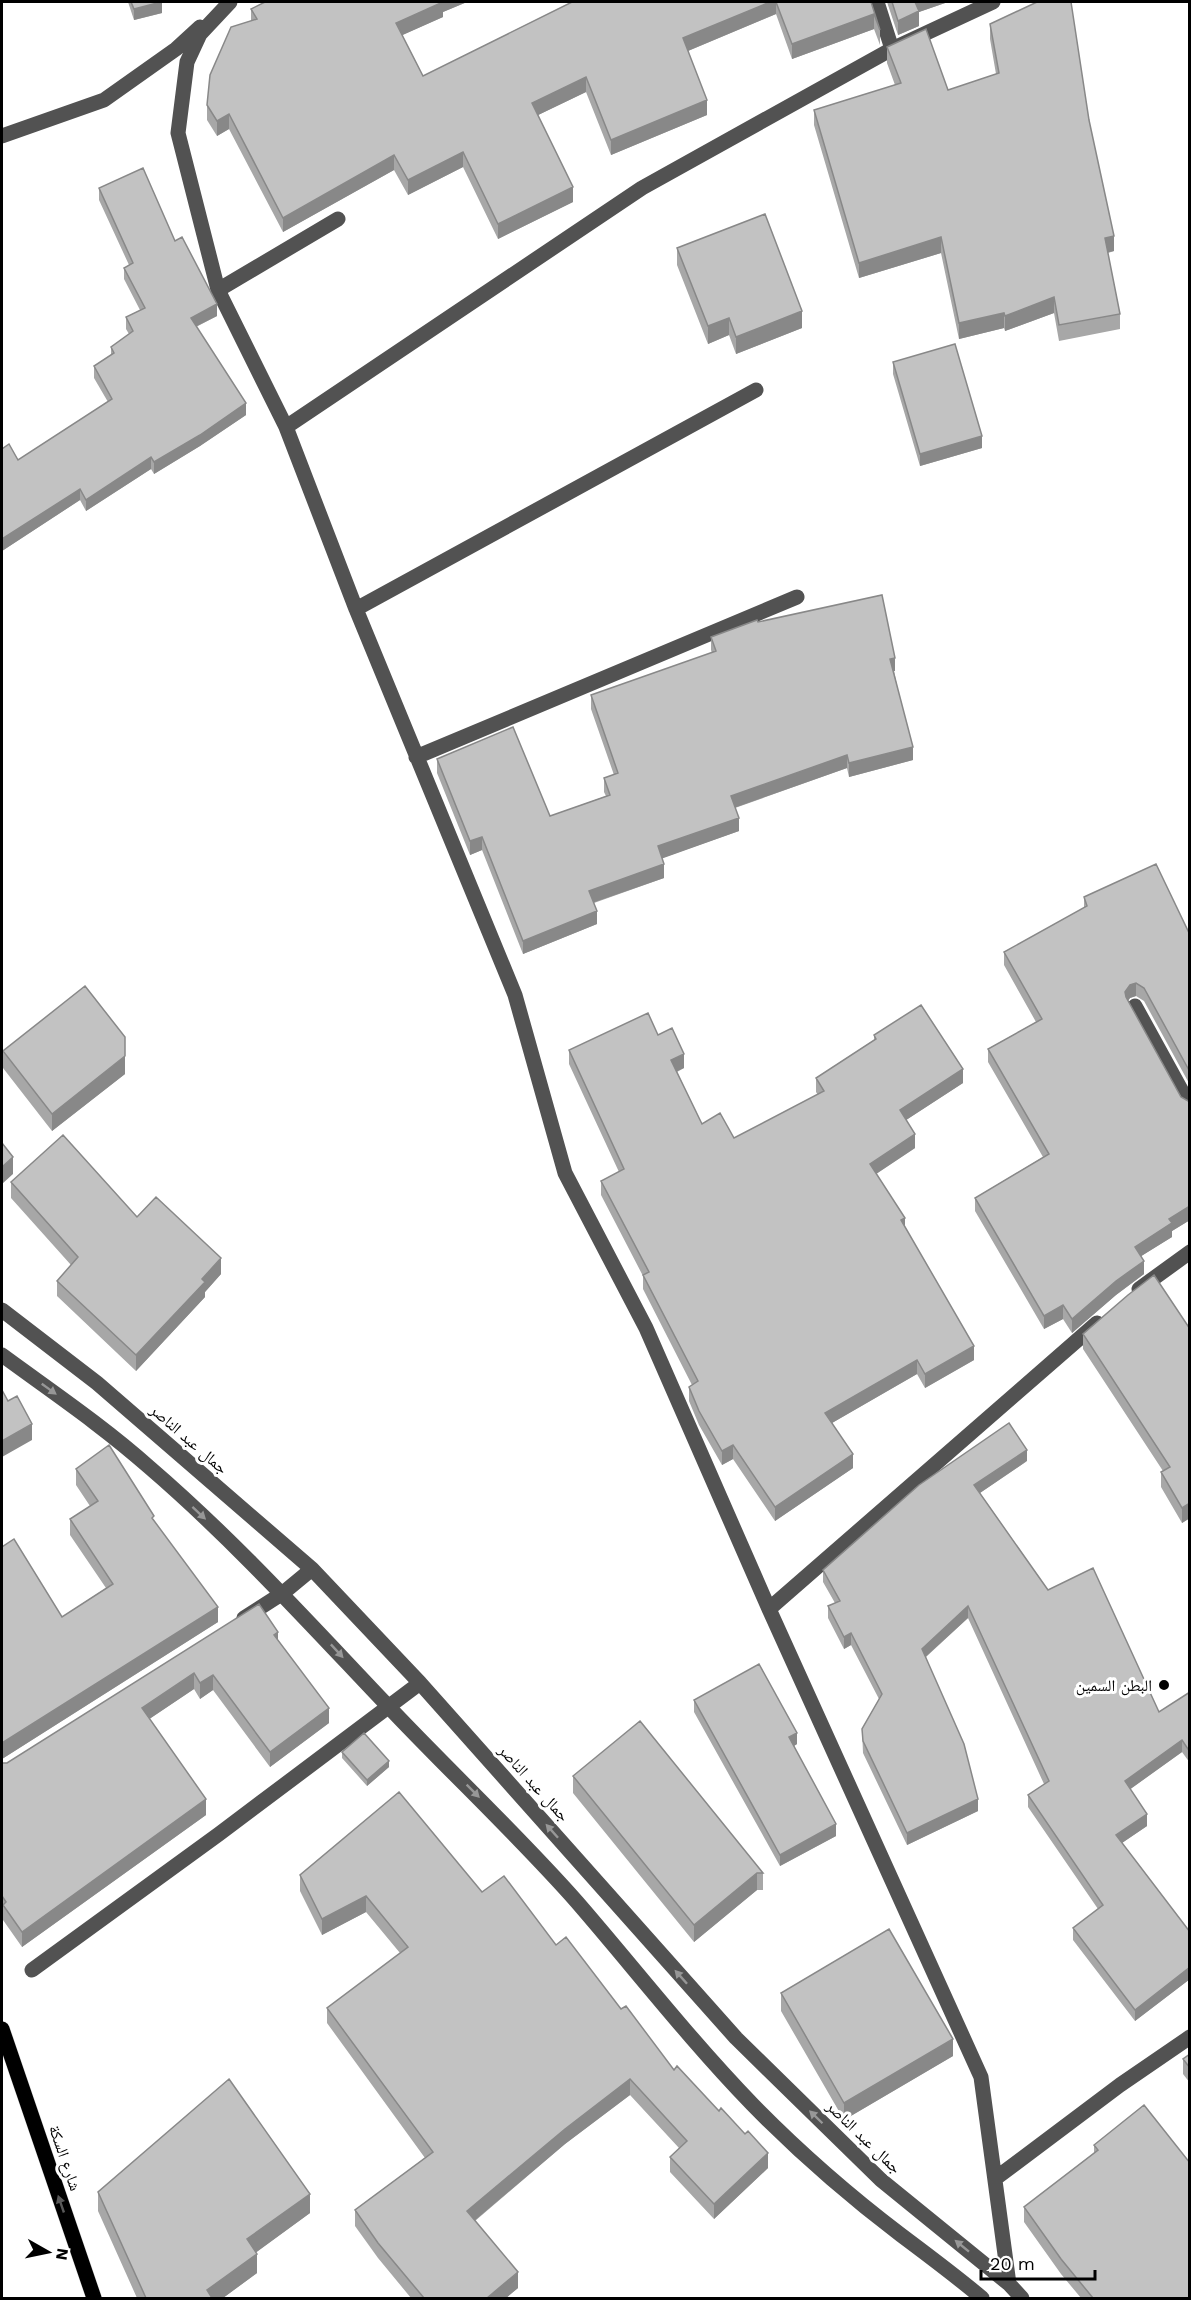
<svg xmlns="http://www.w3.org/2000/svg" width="1191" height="2300" font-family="'Work Sans','Noto Naskh Arabic',sans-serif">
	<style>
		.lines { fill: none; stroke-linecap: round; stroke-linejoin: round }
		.major-casing { stroke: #dbdbdb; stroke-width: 16 }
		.minor { stroke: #525252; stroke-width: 15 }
		.major { stroke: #000; stroke-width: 15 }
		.wall { fill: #a7a7a7 }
		.shaded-wall { fill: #888 }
		.building { fill: #c2c2c2; stroke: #888; stroke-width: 1.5 }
		.oneway { fill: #979797 }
		.oneway2 { fill: #595959 }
		.poi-dot { fill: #000; stroke: #fff; stroke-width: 2 }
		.labels { text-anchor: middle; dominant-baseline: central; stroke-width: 6; stroke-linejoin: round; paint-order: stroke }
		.street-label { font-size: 16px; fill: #000; stroke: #fff }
		.poi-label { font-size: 16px; fill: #000; stroke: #fff; text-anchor: end }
	</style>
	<rect width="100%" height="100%" fill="#fff"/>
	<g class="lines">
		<defs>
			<path id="major" d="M 2,2029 L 94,2298"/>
		</defs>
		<!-- major casing -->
		<use href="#major" class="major-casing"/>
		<!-- minor -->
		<path class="minor" d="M 230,2 L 200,34 L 187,62 L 178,133 L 218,290 L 286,427 L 356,609 L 515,995 L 565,1173 L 646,1328 L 769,1609 L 981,2077 L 1009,2284
			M 877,2 L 892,49
			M 2,136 L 104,100 L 176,49 L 200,27
			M 218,290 L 338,219
			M 286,427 L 642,188 L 892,49 L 993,2
			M 356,609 L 756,390
			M 416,757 L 797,597
			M 1135,1006 L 1190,1106
			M 1139,1289 L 1190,1252
			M 2,1310 L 97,1383 L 312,1569 L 420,1683 L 736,2038 L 881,2180 L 1009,2284 L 1022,2298
			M 2,1355 C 51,1391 103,1426 149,1467 C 234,1540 309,1623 386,1704 C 449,1771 516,1833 577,1902 C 635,1969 690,2040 752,2104 C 796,2149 851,2197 901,2235 C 929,2256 956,2276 982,2298
			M 769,1609 L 1097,1323
			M 244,1618 L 283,1593 L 312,1569
			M 32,1970 L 219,1834 L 420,1683
			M 996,2178 L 1120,2085 L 1190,2037"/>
		<!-- major -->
		<use href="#major" class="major"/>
	</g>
	<!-- wall -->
	<path class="wall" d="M 128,2 L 162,2 L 162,13 L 134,20 Z
		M 265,2 L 467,2 L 443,12 L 443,17 L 402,35 L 423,76 L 572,2 L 871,2 L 880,30 L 880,45 L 874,29 L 792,59 L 776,14 L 688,51 L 707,115 L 611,155 L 586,92 L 538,115 L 573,202 L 498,239 L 463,167 L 408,195 L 394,170 L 283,232 L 229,129 L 217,136 L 207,120 L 207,105 L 251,21 L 251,9 Z
		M 887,2 L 948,2 L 919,12 L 919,26 L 898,35 Z
		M 990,24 L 1089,120 L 1114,251 L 1108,253 L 1120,314 L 1120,329 L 1059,341 L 1054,313 L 1005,331 L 1004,328 L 959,339 L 941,253 L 859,278 L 814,125 L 814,110 L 895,85 L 887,63 L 887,47 L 948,90 L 996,74 L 990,39 Z
		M 99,188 L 175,241 L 217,316 L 196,327 L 246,415 L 200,446 L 154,474 L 151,469 L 86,511 L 80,500 L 2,551 L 2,449 L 18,460 L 108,402 L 94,378 L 94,366 L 111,355 L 111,347 L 129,334 L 126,329 L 126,317 L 140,310 L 124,279 L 124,268 L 129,265 L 99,200 Z
		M 677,248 L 802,328 L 736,354 L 729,335 L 708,344 L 677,265 Z
		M 893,362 L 982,448 L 920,466 L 893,374 Z
		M 758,622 L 895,671 L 894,671 L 913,760 L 849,777 L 847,768 L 735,808 L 739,831 L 662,858 L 664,878 L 594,903 L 597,924 L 523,954 L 482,850 L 470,855 L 437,773 L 437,759 L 550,816 L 606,796 L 604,792 L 604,778 L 614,775 L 591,709 L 591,695 L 712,653 L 711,650 L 711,637 Z
		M 1084,897 L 1190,935 L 1190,1085 L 1144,1001 L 1136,996 L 1130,998 L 1128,1001 L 1181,1097 L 1190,1102 L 1190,1220 L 1172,1231 L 1172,1237 L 1141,1256 L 1144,1274 L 1116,1295 L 1072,1333 L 1063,1319 L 1044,1329 L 975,1211 L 975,1198 L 1043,1157 L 988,1062 L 988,1049 L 1036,1022 L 1004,965 L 1004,952 L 1084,908 Z
		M 658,1035 L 684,1068 L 677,1072 L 702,1124 L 734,1138 L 818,1095 L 816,1092 L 816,1078 L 874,1040 L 874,1035 L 963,1083 L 906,1120 L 915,1148 L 876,1174 L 905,1227 L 974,1360 L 925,1388 L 917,1374 L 832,1423 L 853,1468 L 775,1521 L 733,1459 L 722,1465 L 699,1425 L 689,1401 L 689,1387 L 692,1385 L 643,1289 L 643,1276 L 601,1195 L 601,1181 L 619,1172 L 569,1064 L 569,1050 Z
		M 3,1051 L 125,1074 L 52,1131 L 3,1068 Z
		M 11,1182 L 137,1217 L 221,1274 L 205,1292 L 205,1297 L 136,1371 L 57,1296 L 57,1281 L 71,1265 L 11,1198 Z
		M 1190,1329 L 1190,1518 L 1182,1523 L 1161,1487 L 1161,1472 L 1163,1471 L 1083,1349 L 1083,1334 Z
		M 1027,1461 L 980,1493 L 1048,1590 L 1159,1712 L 1190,1692 L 1190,1763 L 1182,1752 L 1130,1789 L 1147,1826 L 1122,1843 L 1190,1932 L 1190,1979 L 1135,2021 L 1073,1940 L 1073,1928 L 1098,1909 L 1028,1807 L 1028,1795 L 1044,1784 L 968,1618 L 926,1657 L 978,1811 L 907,1845 L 863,1753 L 862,1729 L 879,1699 L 851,1645 L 844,1649 L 828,1618 L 828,1606 L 835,1603 L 823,1582 L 823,1570 Z
		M 76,1469 L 154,1521 L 218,1622 L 2,1759 L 2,1547 L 62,1617 L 106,1588 L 70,1535 L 70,1519 L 90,1506 L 76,1485 Z
		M 259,1604 L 278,1640 L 329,1723 L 270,1767 L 213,1690 L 200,1699 L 194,1689 L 149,1719 L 206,1815 L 22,1947 L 3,1920 L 3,1913 L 2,1911 L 2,1763 L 7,1763 Z
		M 694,1700 L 797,1744 L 794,1746 L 836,1836 L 780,1866 L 694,1712 Z
		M 342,1752 L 389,1767 L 367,1786 L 342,1758 Z
		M 573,1776 L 763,1873 L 763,1890 L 757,1890 L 694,1942 L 573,1793 Z
		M 300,1875 L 482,1892 L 556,1945 L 621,2009 L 674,2070 L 768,2168 L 714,2219 L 670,2172 L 670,2157 L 679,2148 L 630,2095 L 565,2144 L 475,2221 L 518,2288 L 506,2298 L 411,2298 L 378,2258 L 355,2226 L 355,2210 L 425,2158 L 327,2023 L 327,2008 L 400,1953 L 366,1912 L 322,1935 L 300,1891 Z
		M 781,1993 L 953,2056 L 844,2120 L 781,2011 Z
		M 1190,2054 L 1190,2083 L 1183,2074 L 1183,2059 Z
		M 1144,2105 L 1190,2298 L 1081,2298 L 1061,2274 L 1024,2222 L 1024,2207 L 1094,2153 L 1094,2145 Z
		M 98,2192 L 310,2213 L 256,2252 L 257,2273 L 223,2298 L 137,2298 L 98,2211 Z"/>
	<!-- shaded-wall -->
	<path class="shaded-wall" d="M 162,2 L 162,13 L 134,20 L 134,9 Z
		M 441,2 L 467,2 L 443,12 L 443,17 L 396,38 L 396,23 Z
		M 770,2 L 776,2 L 776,14 L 683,53 L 683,38 Z
		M 914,2 L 948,2 L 919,12 L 919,26 L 898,35 L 898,21 Z
		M 874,14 L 874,29 L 792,59 L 792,44 Z
		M 586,77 L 586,92 L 532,118 L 532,103 Z
		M 707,100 L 707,115 L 611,155 L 611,140 Z
		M 229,114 L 229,129 L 217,136 L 217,121 Z
		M 463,152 L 463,167 L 408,195 L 408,180 Z
		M 394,155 L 394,170 L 283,232 L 283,218 Z
		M 573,187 L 573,202 L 498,239 L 498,224 Z
		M 1114,236 L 1114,251 L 1105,253 L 1105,238 Z
		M 941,237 L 941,253 L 859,278 L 859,263 Z
		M 1054,297 L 1054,313 L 1005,331 L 1005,316 Z
		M 217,304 L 217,316 L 191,329 L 191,318 Z
		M 802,311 L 802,328 L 736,354 L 736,337 Z
		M 1004,313 L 1004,328 L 959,339 L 959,323 Z
		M 729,318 L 729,335 L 708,344 L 708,326 Z
		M 246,403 L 246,415 L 200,446 L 154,474 L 154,462 Z
		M 982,436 L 982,448 L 920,466 L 920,454 Z
		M 151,457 L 151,469 L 86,511 L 86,500 Z
		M 80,489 L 80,500 L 2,551 L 2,539 Z
		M 895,658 L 895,671 L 890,672 L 890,659 Z
		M 913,747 L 913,760 L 849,777 L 849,763 Z
		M 847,755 L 847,768 L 731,809 L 731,796 Z
		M 739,818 L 739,831 L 658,860 L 658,846 Z
		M 482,837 L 482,850 L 470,855 L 470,841 Z
		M 664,864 L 664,878 L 589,904 L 589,891 Z
		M 597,911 L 597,924 L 523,954 L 523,941 Z
		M 1136,983 L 1136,996 L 1130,998 L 1125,1005 L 1125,992 L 1130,985 Z
		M 684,1054 L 684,1068 L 671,1074 L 671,1060 Z
		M 125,1056 L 125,1074 L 52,1131 L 52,1114 Z
		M 963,1069 L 963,1083 L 900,1124 L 900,1110 Z
		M 915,1134 L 915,1148 L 870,1178 L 870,1164 Z
		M 13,1157 L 13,1174 L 2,1184 L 2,1167 Z
		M 1190,1206 L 1190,1220 L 1172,1231 L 1172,1237 L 1135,1260 L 1135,1247 L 1169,1219 Z
		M 905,1218 L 905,1232 L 901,1220 Z
		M 221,1258 L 221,1274 L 205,1292 L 205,1297 L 136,1371 L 136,1355 Z
		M 1144,1261 L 1144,1274 L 1116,1295 L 1072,1333 L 1072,1319 L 1116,1281 Z
		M 1063,1305 L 1063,1319 L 1044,1329 L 1044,1316 Z
		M 974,1346 L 974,1360 L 925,1388 L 925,1374 Z
		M 917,1360 L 917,1374 L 825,1427 L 825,1413 Z
		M 32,1424 L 32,1440 L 2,1457 L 2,1441 Z
		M 733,1445 L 733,1459 L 722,1465 L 722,1451 Z
		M 1027,1450 L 1027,1461 L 974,1497 L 974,1485 Z
		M 853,1454 L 853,1468 L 775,1521 L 775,1507 Z
		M 1190,1503 L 1190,1518 L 1182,1523 L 1182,1508 Z
		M 968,1606 L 968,1618 L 922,1660 L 922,1649 Z
		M 218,1607 L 218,1622 L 2,1759 L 2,1743 Z
		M 278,1632 L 278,1648 L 274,1635 Z
		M 851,1633 L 851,1645 L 844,1649 L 844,1637 Z
		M 194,1673 L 194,1689 L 142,1724 L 142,1708 Z
		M 213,1675 L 213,1690 L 200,1699 L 200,1683 Z
		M 329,1708 L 329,1723 L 270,1767 L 270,1752 Z
		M 797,1733 L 797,1744 L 789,1749 L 789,1737 Z
		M 1182,1740 L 1182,1752 L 1125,1793 L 1125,1781 Z
		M 389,1761 L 389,1767 L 367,1786 L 367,1780 Z
		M 206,1799 L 206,1815 L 22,1947 L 22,1932 Z
		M 978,1799 L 978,1811 L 907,1845 L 907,1833 Z
		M 1147,1814 L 1147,1826 L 1116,1847 L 1116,1835 Z
		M 836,1824 L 836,1836 L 780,1866 L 780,1855 Z
		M 757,1873 L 757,1890 L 694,1942 L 694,1925 Z
		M 366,1896 L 366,1912 L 322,1935 L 322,1919 Z
		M 1190,1967 L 1190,1979 L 1135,2021 L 1135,2010 Z
		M 953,2039 L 953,2056 L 844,2120 L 844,2103 Z
		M 630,2079 L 630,2095 L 565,2144 L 467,2227 L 467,2211 L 565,2129 Z
		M 768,2153 L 768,2168 L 714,2219 L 714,2204 Z
		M 310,2194 L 310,2213 L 247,2259 L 247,2239 Z
		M 257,2254 L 257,2273 L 223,2298 L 207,2298 L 207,2290 Z
		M 518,2272 L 518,2288 L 506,2298 L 487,2298 Z"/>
	<!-- building -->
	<path class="building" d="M 131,2 L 161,2 L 134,9 Z
		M 265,2 L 443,2 L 396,23 L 423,76 L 572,2 L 770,2 L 683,38 L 707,100 L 611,140 L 586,77 L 532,103 L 573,187 L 498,224 L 463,152 L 408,180 L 394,155 L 283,218 L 229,114 L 217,121 L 207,105 L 210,75 L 231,27 L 257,19 L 251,9 Z
		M 776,2 L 871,2 L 880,30 L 874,14 L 792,44 Z
		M 892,2 L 915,2 L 919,11 L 898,21 Z
		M 1037,2 L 1071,2 L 1089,120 L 1114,236 L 1105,238 L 1120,314 L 1059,325 L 1054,297 L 1005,316 L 1004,313 L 959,323 L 941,237 L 859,263 L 814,110 L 901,83 L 887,47 L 926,29 L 948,90 L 999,73 L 990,24 Z
		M 143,168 L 175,241 L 182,237 L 217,304 L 191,318 L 246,403 L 200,435 L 154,462 L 151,457 L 86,500 L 80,489 L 2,539 L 2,449 L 9,444 L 18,460 L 112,399 L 94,366 L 114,353 L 111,347 L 133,331 L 126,317 L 145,308 L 124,268 L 133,263 L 99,188 Z
		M 765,214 L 802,311 L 736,337 L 729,318 L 708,326 L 677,248 Z
		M 955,344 L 982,436 L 920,454 L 893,362 Z
		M 882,595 L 895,658 L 890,659 L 913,747 L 849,763 L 847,755 L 731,796 L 739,818 L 658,846 L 664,864 L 589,891 L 597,911 L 523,941 L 482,837 L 470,841 L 437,759 L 513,727 L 550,816 L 610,795 L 604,778 L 618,773 L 591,695 L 716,651 L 711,637 L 757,620 L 758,622 Z
		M 1156,864 L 1190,935 L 1190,1072 L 1144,988 L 1136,983 L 1130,985 L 1125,992 L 1126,997 L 1181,1097 L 1190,1102 L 1190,1206 L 1169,1219 L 1172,1223 L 1135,1247 L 1144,1261 L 1116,1281 L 1072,1319 L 1063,1305 L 1044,1316 L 975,1198 L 1049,1154 L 988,1049 L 1042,1019 L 1004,952 L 1087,906 L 1084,897 Z
		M 85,986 L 125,1037 L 125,1056 L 52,1114 L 3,1051 Z
		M 921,1005 L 963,1069 L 900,1110 L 915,1134 L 870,1164 L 905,1218 L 901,1220 L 974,1346 L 925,1374 L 917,1360 L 825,1413 L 853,1454 L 775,1507 L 733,1445 L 722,1451 L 699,1411 L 689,1387 L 698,1381 L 643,1275 L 649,1272 L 601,1181 L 624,1169 L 569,1050 L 648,1013 L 658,1035 L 672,1028 L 684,1054 L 671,1060 L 702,1124 L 720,1113 L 734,1138 L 824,1091 L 816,1078 L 876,1039 L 874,1035 Z
		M 63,1135 L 137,1217 L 156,1197 L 221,1258 L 202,1279 L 205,1282 L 136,1355 L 57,1281 L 78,1257 L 11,1182 Z
		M 2,1143 L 13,1157 L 2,1167 Z
		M 1154,1275 L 1190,1329 L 1190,1503 L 1182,1508 L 1161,1472 L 1170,1467 L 1083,1334 L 1128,1295 Z
		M 2,1390 L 8,1401 L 17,1396 L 32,1424 L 2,1441 Z
		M 1009,1423 L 1027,1450 L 974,1485 L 1048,1590 L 1093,1568 L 1159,1712 L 1190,1692 L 1190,1752 L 1182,1740 L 1125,1781 L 1147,1814 L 1116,1835 L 1190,1932 L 1190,1967 L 1135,2010 L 1073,1928 L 1103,1905 L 1028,1795 L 1049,1781 L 968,1606 L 922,1649 L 964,1744 L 978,1799 L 907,1833 L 863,1741 L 862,1729 L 882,1694 L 851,1633 L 844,1637 L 828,1606 L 840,1601 L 823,1570 L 919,1485 Z
		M 109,1445 L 154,1516 L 152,1518 L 218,1607 L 2,1743 L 2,1547 L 14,1539 L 62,1617 L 113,1584 L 70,1519 L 98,1501 L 76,1469 Z
		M 259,1604 L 278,1632 L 274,1635 L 329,1708 L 270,1752 L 213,1675 L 200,1683 L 194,1673 L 142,1708 L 206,1799 L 22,1932 L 3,1905 L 6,1902 L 2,1896 L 2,1763 L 7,1763 Z
		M 759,1664 L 797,1733 L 789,1737 L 836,1824 L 780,1855 L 694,1700 Z
		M 640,1721 L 763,1873 L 757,1873 L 694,1925 L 573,1776 Z
		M 364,1733 L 389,1761 L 367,1780 L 342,1752 Z
		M 399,1792 L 482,1892 L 504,1876 L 556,1945 L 566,1937 L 621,2009 L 626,2006 L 674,2070 L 677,2066 L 719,2111 L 721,2108 L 745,2134 L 748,2131 L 768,2153 L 714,2204 L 670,2157 L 687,2141 L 630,2079 L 565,2129 L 467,2211 L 518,2272 L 487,2298 L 424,2298 L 378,2243 L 355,2210 L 433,2152 L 327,2008 L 408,1947 L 366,1896 L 322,1919 L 300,1875 Z
		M 889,1929 L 953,2039 L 844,2103 L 781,1993 Z
		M 1190,2054 L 1190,2068 L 1183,2059 Z
		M 229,2079 L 310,2194 L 247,2239 L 257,2254 L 207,2290 L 212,2298 L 146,2298 L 98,2192 Z
		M 1144,2105 L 1190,2163 L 1190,2298 L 1093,2298 L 1061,2259 L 1024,2207 L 1098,2150 L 1094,2145 Z"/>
	<!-- one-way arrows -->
	<defs><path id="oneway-solid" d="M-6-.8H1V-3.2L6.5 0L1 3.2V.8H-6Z" transform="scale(1.5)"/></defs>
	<g class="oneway">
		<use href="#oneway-solid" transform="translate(49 1389) rotate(36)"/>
		<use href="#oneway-solid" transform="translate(199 1513) rotate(43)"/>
		<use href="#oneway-solid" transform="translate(337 1651) rotate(47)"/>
		<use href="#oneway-solid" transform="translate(473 1791) rotate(45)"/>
		<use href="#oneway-solid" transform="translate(552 1831) rotate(-132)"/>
		<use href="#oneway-solid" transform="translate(681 1977) rotate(-132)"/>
		<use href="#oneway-solid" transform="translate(816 2117) rotate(-136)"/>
		<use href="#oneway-solid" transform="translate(962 2246) rotate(-141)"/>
	</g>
	<use class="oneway2" href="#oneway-solid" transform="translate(61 2204) rotate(-109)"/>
	<!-- markers -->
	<circle class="poi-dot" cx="1164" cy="1685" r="6"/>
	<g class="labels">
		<!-- street labels -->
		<g class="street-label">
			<text transform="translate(189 1439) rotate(41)">جمال عبد الناصر</text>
			<text transform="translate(534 1783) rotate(48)">جمال عبد الناصر</text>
			<text transform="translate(864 2137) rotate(44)">جمال عبد الناصر</text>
			<text transform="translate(65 2158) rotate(71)">شارع السكة</text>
		</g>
		<!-- poi labels -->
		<g class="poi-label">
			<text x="1152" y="1685">البطن السمين</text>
		</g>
	</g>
	<!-- border -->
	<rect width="1191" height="2300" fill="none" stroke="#000000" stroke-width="6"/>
	<!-- north arrow -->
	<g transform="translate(48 2252) rotate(99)" stroke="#ffffff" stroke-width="4.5" paint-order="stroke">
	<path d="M0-4.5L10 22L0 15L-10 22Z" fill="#000000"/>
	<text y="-9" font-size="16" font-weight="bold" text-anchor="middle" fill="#000000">N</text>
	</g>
	<!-- scale -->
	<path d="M981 2270v9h114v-9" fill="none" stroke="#000000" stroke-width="3"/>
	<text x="990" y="2270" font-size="18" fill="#000000" stroke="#ffffff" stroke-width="4.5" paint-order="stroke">20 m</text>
</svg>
